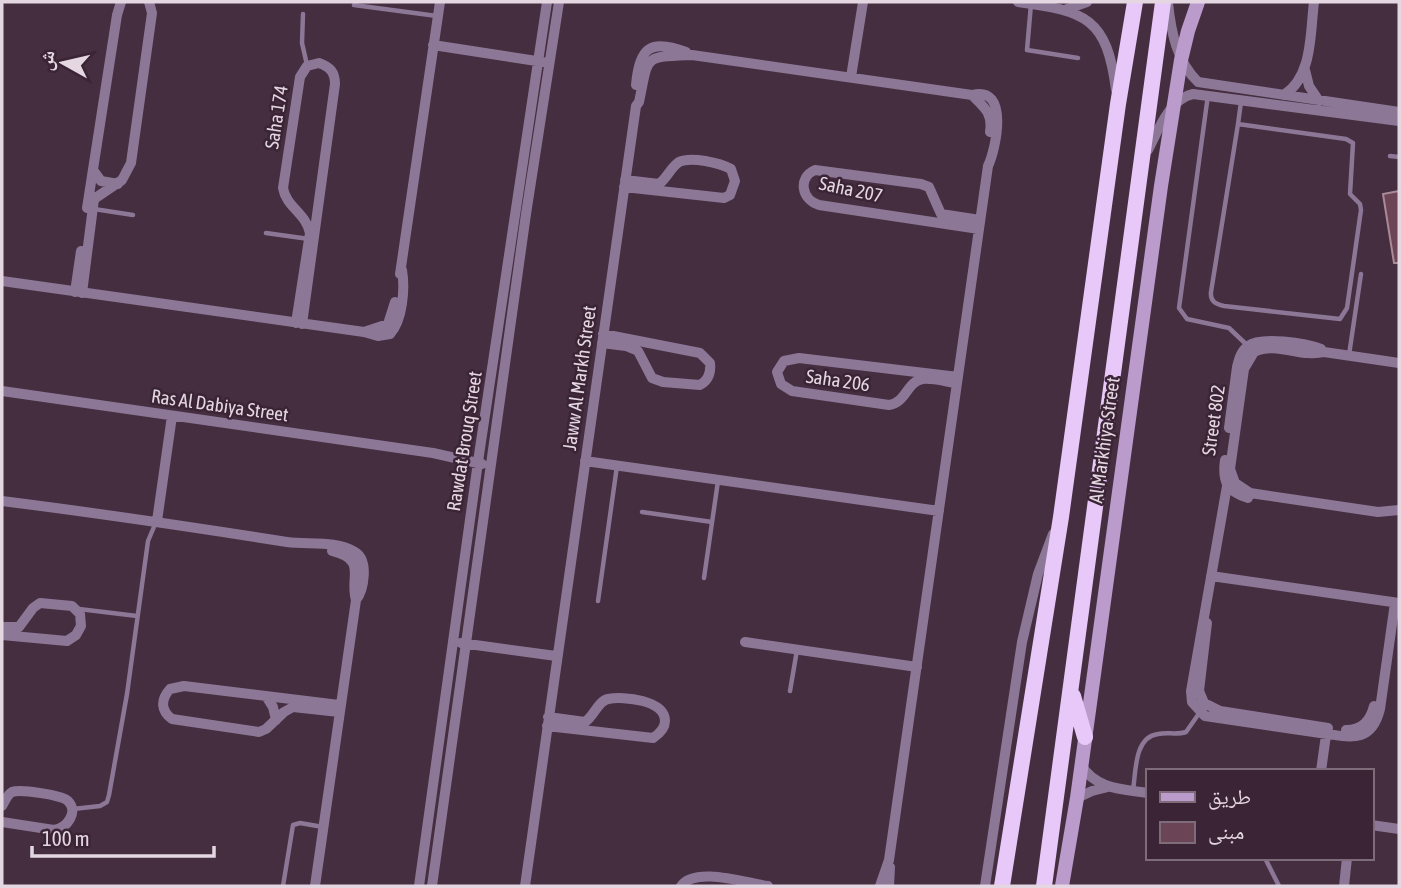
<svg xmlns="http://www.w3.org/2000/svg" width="1401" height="888" font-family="'Asap Condensed','Noto Naskh Arabic',sans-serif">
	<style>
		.building { fill: #6b4556; stroke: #aa8a97; stroke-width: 2 }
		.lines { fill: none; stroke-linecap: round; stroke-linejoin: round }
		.service { stroke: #8c7796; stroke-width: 4.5 }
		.minor { stroke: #8c7796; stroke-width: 10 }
		.secondary { stroke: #bb9acc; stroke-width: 14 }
		.trunk { stroke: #e8c8f8; stroke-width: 16 }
		.labels { text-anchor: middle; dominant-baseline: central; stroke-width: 5; stroke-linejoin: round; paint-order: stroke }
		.street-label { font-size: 19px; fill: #e5d7e2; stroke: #3a2436 }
	</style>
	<rect width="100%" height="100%" fill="#442e40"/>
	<!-- building -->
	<path class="building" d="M 1399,191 L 1399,263 L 1394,263 L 1383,194 Z"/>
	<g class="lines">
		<!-- service -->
		<path class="service" d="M 1031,4 L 1027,50 L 1078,58
			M 354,5 L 437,16
			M 303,14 L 302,43 L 307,65
			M 1208,95 L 1179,308 L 1187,319 L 1229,328 L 1248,346
			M 1238,124 L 1346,139 L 1353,143 L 1350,194 L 1360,204 L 1361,210 L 1347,308 L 1340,319 L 1224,306 C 1215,304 1210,301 1211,292 L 1238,124 L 1241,102
			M 1390,156 L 1399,157
			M 94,209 L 133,215
			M 266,233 L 309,239
			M 1349,355 L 1361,274
			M 642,512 L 712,522
			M 704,578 L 718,481
			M 598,601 L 617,466
			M 79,609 L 137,616
			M 790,691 L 797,650
			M 1133,790 C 1136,772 1134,737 1158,734 C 1167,732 1177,735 1186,732 L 1200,712
			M 73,809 L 100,806 L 107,802 L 109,795 L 127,694 L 148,541 L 156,522
			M 1265,858 L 1279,886
			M 283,886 L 293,825 L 300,823 L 323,827"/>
		<!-- minor -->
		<path class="minor" d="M 1018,2 C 1086,11 1107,18 1116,90
			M 1168,3 C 1171,32 1177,62 1198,82 L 1399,112
			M 1067,9 L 1087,2
			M 433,45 L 543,62
			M 1305,70 L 1309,86 L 1319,101
			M 851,77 L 863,2
			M 636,85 C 639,49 649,38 686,52
			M 972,95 C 984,107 993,113 990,132
			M 1284,95 C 1313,76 1310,33 1314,2
			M 1148,150 C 1158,131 1169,99 1193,94 L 1399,121
			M 93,170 L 101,181 L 118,184
			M 624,187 L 724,198 L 730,195 L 735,181 L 731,169 C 720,163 691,156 679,162 C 671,167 667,178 659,184 L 625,180
			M 87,208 L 117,15 L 121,2
			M 979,229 L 819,205 C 802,200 797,178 815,170 L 921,184 L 929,187 L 941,214 L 980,220
			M 400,274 L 440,2
			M 2,281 L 364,332 L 378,336 L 390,334 C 403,320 405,288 402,270
			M 75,292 L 81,251
			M 82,293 L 94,199 L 122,180 L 131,163 L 152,13 L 149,2
			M 296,323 L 310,233 C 306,213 286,207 283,188 L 300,77 L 307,66 L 319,63 C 330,67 335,72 335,84 L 302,324
			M 364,332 L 388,324 L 395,302
			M 602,343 L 626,346 L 638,351 L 652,378 L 663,382 L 700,385 C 709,380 711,372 710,363 L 700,353 L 603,334
			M 1399,363 L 1324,352 C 1301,358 1276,341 1254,352 L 1244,369 L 1230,469 L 1235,483 L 1250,493 L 1378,512 L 1399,510
			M 957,383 C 947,382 934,378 923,379 C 907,381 906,403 889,405 L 792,391 L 781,384 L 777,372 L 784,361 L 799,358 L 958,377
			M 2,391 L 433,453 L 482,464
			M 1229,428 L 1237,367 C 1239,359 1241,351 1248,346 C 1260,336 1306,343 1321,349
			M 1225,460 C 1222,481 1227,492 1248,498
			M 585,461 L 939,511
			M 1227,486 L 1191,691 L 1192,702 L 1205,716 L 1327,734 C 1354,738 1372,741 1380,709 L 1395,603
			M 2,501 C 97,513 192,527 287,542 C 308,545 336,540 355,552 C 369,560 364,590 356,600
			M 157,521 L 172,416
			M 1211,576 L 1399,603
			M 1207,623 L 1199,691 L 1204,703 L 1220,711 L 1328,728
			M 2,627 L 19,627 L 33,608 L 40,603 L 72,606 L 80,614 L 81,626 L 76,635 L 67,641 L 2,635
			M 745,642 L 917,667
			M 461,643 L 556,656
			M 266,696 L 273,707 L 276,720
			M 339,712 L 293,707 L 284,712 L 266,729 L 259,732 L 172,719 C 161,711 160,700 170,689 L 184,686 L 339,705
			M 547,726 L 653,738 C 659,734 665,729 665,721 C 665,700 624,696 608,699 C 598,701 594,716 585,722 L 548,717
			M 1346,730 C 1362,730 1370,721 1374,706
			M 1081,765 C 1096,789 1121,789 1147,793
			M 1321,771 L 1327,728
			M 1077,798 L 1092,791 L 1108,787
			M 2,806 C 5,801 7,795 12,792 C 20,789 63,795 68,801 C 79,812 67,828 54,830 L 2,822
			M 1371,825 L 1399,829
			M 315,886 L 356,600 C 349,577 368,560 332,551
			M 419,886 L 479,455 L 547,2
			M 432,886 L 526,214 L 559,2
			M 525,886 L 636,106 L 639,102 C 649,55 642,57 692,55 L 972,95 C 1010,85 996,149 988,166 L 889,860 L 880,886
			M 681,886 C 695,866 746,883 768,886
			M 889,886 L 890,867
			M 985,886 L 1022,642 L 1038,574 L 1053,534
			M 1344,886 L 1347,858"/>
		<!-- secondary -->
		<path class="secondary" d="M 1062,886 L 1077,798 L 1161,186 L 1181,60 L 1188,31 L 1198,2"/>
		<!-- trunk -->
		<path class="trunk" d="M 1073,696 L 1085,737
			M 1002,886 L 1061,517 L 1118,104 L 1135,2
			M 1044,886 L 1163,2"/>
	</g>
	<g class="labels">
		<!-- street labels -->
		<g class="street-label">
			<text transform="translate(276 117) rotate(-81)">Saha 174</text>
			<text transform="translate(851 189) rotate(12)">Saha 207</text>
			<text transform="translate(579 378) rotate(-82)">Jaww Al Markh Street</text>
			<text transform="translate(838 380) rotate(8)">Saha 206</text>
			<text transform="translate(220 405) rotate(8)">Ras Al Dabiya Street</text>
			<text transform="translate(1213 420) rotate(-82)">Street 802</text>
			<text transform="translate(1104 440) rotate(-82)">Al Markhiya Street</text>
			<text transform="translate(464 441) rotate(-81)">Rawdat Brouq Street</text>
		</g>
	</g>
	<!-- border -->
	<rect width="1401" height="888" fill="none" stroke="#e5d7e2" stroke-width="7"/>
	<!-- legend -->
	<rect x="1146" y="769" width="228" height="91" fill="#3a2436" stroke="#7e6c7b" stroke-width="2"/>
	<rect x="1160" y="792" width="35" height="10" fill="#bb9acc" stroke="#7e6c7b" stroke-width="2"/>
	<text x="1208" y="804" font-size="21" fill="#e5d7e2">طريق</text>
	<rect x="1160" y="822" width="35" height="21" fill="#6b4556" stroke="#7e6c7b" stroke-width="2"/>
	<text x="1208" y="839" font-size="21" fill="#e5d7e2">مبنى</text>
	<!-- north arrow -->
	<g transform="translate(63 63) rotate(278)" stroke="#3a2436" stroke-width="5" paint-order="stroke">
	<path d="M0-5L12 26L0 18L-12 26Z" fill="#e5d7e2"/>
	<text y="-10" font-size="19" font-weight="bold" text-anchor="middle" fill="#e5d7e2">ش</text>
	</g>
	<!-- scale -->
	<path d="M32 846v10h182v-10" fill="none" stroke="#e5d7e2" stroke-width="3.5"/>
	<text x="42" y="846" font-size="21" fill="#e5d7e2" stroke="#3a2436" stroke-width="5" paint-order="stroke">100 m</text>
</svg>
